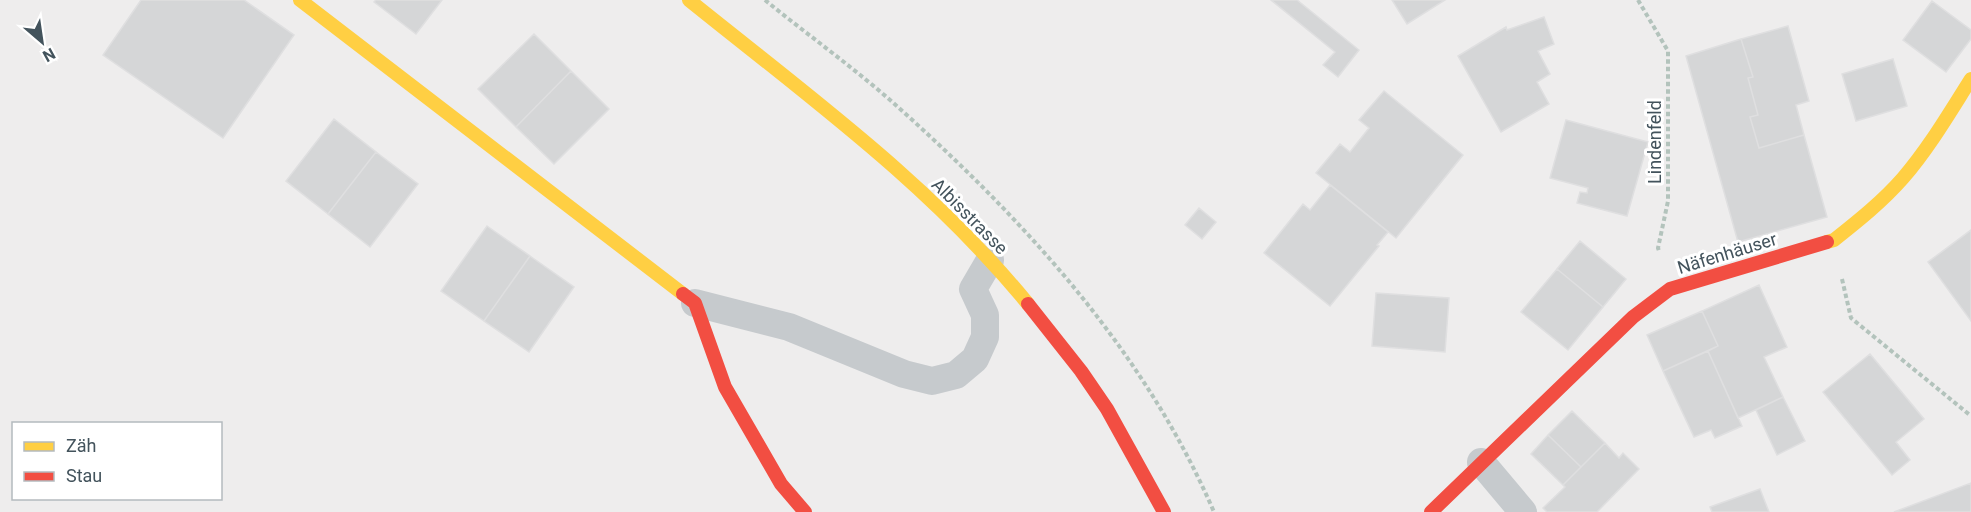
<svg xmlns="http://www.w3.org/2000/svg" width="1971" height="512" font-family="Roboto,sans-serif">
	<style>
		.building { fill: #d5d6d7; stroke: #dfdfe0; stroke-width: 1.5 }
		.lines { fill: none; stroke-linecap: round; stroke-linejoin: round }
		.path { stroke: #b3c3bc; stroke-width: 4; stroke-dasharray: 4.5 3; stroke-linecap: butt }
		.lane { stroke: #c6cacd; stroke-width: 28 }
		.slow { stroke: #ffcf43; stroke-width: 14 }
		.jam { stroke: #f24e42; stroke-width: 14 }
		.labels { text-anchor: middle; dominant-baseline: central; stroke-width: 6; stroke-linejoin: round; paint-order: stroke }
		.street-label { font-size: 18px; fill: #43535c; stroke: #fff }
	</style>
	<rect width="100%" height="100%" fill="#eeeded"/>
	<!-- building -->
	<path class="building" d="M 141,0 L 244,0 L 294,35 L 223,138 L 103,55 Z
		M 376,0 L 442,0 L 416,34 L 374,2 Z
		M 1271,0 L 1297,0 L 1359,50 L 1338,77 L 1323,65 L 1335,52 Z
		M 1392,0 L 1445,0 L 1407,24 Z
		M 1932,1 L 1971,30 L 1971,39 L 1946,72 L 1903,40 Z
		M 1544,17 L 1554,44 L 1538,51 L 1550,74 L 1537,82 L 1549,104 L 1501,132 L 1458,56 L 1506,27 L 1507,30 Z
		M 1788,26 L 1809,101 L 1796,105 L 1804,135 L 1759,148 L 1750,117 L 1758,115 L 1748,78 L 1753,77 L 1741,39 Z
		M 534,34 L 571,71 L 516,127 L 478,89 Z
		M 1741,39 L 1753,77 L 1748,78 L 1758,115 L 1750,117 L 1759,148 L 1804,135 L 1827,217 L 1738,242 L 1686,56 Z
		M 1893,59 L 1907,106 L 1856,121 L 1842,74 Z
		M 571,71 L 609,109 L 554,164 L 516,127 Z
		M 1384,91 L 1463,155 L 1396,238 L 1316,173 L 1340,144 L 1350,152 L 1369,128 L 1359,120 Z
		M 334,119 L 376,152 L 328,214 L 286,181 Z
		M 1566,120 L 1648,142 L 1627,216 L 1577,203 L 1580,192 L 1587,193 L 1588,188 L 1550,178 Z
		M 376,152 L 418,184 L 370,247 L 328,214 Z
		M 1330,185 L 1388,232 L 1377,245 L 1379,246 L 1330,306 L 1264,253 L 1303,204 L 1310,210 Z
		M 1199,208 L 1216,222 L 1202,239 L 1185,225 Z
		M 487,226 L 530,256 L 484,321 L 441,291 Z
		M 1971,230 L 1971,321 L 1928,262 Z
		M 1580,241 L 1626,279 L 1603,307 L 1557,269 Z
		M 530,256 L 574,287 L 529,352 L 484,321 Z
		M 1557,269 L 1603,307 L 1568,350 L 1521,312 Z
		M 1759,285 L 1787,347 L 1764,357 L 1783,397 L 1738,418 L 1708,351 L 1718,346 L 1702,311 Z
		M 1376,293 L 1449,298 L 1445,352 L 1372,346 Z
		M 1702,311 L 1718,346 L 1663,371 L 1647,335 Z
		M 1708,351 L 1742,426 L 1715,438 L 1711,430 L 1694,437 L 1663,371 Z
		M 1870,354 L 1924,419 L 1896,442 L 1910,460 L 1892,475 L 1823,392 Z
		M 1783,397 L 1805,441 L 1777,455 L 1756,410 Z
		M 1572,411 L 1605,443 L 1581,467 L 1548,435 Z
		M 1548,435 L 1581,467 L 1563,485 L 1531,454 Z
		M 1605,443 L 1619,458 L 1623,453 L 1639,469 L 1597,512 L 1547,512 L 1543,508 L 1565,487 L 1563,485 Z
		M 1971,483 L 1971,512 L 1894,512 Z
		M 1760,489 L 1769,512 L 1712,512 L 1710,507 Z"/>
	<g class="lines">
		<!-- path -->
		<path class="path" d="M 765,0 C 809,36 857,70 899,108 C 1027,223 1145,352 1214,512
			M 1638,0 L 1668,51 L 1668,201 L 1658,248 L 1659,251
			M 1842,279 L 1851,318 L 1971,416"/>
		<!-- lane -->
		<path class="lane" d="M 695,303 L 789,327 L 904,374 L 932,381 L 956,375 L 975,359 L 985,337 L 985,315 L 973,289 L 990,260
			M 1481,462 L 1523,512"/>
		<!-- slow -->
		<path class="slow" d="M 300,0 L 683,294
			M 689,0 C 808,96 930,184 1028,304
			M 1827,242 L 1834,240 C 1858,221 1883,201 1903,178 C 1929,148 1950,112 1971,79"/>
		<!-- jam -->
		<path class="jam" d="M 683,294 L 695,303 L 725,387 L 781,484 L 805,512
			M 1028,304 L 1081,371 L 1107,409 L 1164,512
			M 1431,512 L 1633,317 L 1670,289 L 1827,242"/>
	</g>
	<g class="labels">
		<!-- street labels -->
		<g class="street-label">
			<text transform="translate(1654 142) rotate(-90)">Lindenfeld</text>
			<text transform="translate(970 216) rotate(45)">Albisstrasse</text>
			<text transform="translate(1727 253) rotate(-17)">Näfenhäuser</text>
		</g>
	</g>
	<!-- legend -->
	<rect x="12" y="422" width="210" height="78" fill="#ffffff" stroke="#b4babe" stroke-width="1.5"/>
	<rect x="24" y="442" width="30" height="9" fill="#ffcf43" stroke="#b4babe" stroke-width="1.5"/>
	<text x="66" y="452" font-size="18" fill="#43535c">Zäh</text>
	<rect x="24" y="472" width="30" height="9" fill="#f24e42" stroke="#b4babe" stroke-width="1.5"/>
	<text x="66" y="482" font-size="18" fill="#43535c">Stau</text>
	<!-- north arrow -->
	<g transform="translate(42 42) rotate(151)" stroke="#ffffff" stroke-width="4.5" paint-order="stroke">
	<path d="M0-4.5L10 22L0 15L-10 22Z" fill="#43535c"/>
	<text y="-9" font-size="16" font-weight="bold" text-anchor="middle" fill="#43535c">N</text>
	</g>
</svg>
